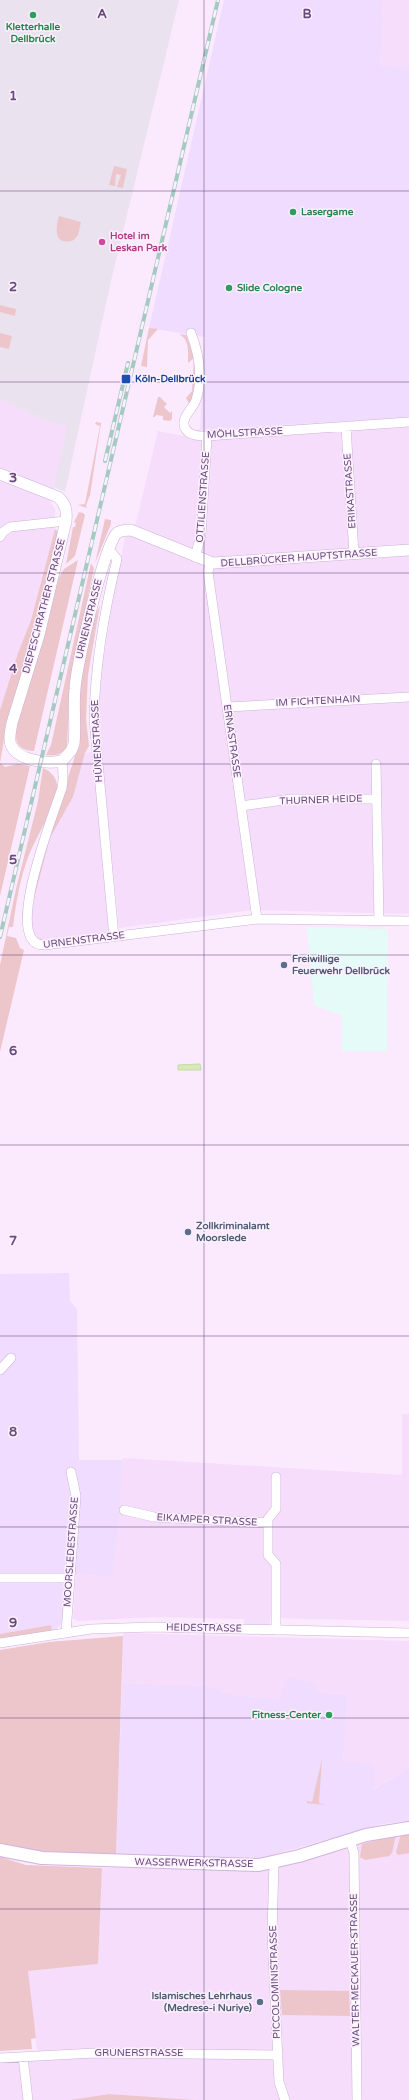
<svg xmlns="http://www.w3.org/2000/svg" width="409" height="2100" font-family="'Varela Round',sans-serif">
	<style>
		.residential { fill: #f5ddfb }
		.commercial { fill: #efdcff }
		.industrial { fill: #ebe2ef }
		.education { fill: #e5fbf8 }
		.green { fill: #edc6cc }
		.water { fill: #d8eabb; stroke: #c5dca1 }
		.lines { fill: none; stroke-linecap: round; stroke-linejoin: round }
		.minor-casing { stroke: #cbb3d6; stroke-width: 10 }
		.tertiary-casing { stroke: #cbb3d6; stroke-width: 12 }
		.secondary-casing { stroke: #d1b4de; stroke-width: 14 }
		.minor { stroke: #fff; stroke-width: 9 }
		.tertiary { stroke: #fff; stroke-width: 11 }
		.secondary { stroke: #fff; stroke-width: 12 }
		.rail-casing { stroke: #a5cac2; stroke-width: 4 }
		.rail { stroke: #fdf1ff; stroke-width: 2.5; stroke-dasharray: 8; stroke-linecap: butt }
		.grid { fill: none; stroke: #674a7b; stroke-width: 1; stroke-opacity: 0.55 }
		.leisure-dot { fill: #2e9e5b; stroke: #fdf1ff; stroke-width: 1.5 }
		.hotel-dot { fill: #d1479c; stroke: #fdf1ff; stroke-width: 1.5 }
		.transit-dot { fill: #1a4fb4; stroke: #fdf1ff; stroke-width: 1.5 }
		.service-dot { fill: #5c6f8a; stroke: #fdf1ff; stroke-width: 1.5 }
		.labels { text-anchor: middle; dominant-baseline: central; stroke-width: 3; stroke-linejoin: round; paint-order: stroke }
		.leisure-label { font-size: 10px; font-weight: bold; fill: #27864d; stroke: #fdf1ff; text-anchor: start }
		.hotel-label { font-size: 10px; font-weight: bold; fill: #b23c85; stroke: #fdf1ff; text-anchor: start }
		.transit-label { font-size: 10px; font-weight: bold; fill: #164399; stroke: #fdf1ff; text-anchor: start }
		.street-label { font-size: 10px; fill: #674a7b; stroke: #fdf1ff }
		.service-label { font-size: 10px; font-weight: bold; fill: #4e5e75; stroke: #fdf1ff; text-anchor: start }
		.grid-label { font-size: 13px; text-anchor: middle; font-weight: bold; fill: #674a7b; stroke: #fdf1ff; stroke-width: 3; stroke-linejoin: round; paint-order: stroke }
	</style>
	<rect width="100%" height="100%" fill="#fbe9fe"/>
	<!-- residential -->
	<path class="residential" d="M 383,0 L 409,0 L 409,67 L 380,66 Z
		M 0,399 L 49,422 L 67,426 L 51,503 L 55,509 L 55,529 L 31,620 L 18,653 L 0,710 Z
		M 409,418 L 409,914 L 253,910 L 119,928 L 98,721 L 99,688 L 112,604 L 125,537 L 136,523 L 158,431 L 183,436 L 200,429 Z
		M 93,752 L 112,931 L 39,940 L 25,930 L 50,838 L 73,797 L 85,753 Z
		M 402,1414 L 409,1414 L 409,1621 L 270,1618 L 270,1625 L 244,1624 L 244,1619 L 153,1617 L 78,1621 L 73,1619 L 76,1574 L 112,1577 L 123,1458 L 402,1475 Z
		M 123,1633 L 409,1641 L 409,1768 L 372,1790 L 343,1762 L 348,1694 L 315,1693 L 317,1683 L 281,1699 L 229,1695 L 209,1686 L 122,1683 Z
		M 409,1831 L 409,2100 L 195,2100 L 109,2094 L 70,2100 L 0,2100 L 0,2063 L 38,2060 L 28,1971 L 98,1964 L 102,1868 L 266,1869 L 375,1837 Z"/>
	<!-- commercial -->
	<path class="commercial" d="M 224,0 L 383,0 L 380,66 L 409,67 L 409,418 L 200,429 L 205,337 L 149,328 Z
		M 69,1273 L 70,1301 L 77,1309 L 79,1460 L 123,1460 L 113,1577 L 67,1573 L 63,1619 L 60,1626 L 52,1631 L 51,1625 L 0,1634 L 0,1274 Z
		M 286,1678 L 317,1683 L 316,1693 L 348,1694 L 343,1762 L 374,1765 L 373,1790 L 409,1768 L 409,1821 L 383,1824 L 258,1859 L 116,1855 L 122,1683 L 209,1686 L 229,1695 L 281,1699 Z"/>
	<!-- industrial -->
	<path class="industrial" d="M 0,0 L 179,0 L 110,285 L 65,492 L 54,487 L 67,426 L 49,422 L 0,399 Z"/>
	<!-- education -->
	<path class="education" d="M 307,927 L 388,929 L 387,1051 L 342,1051 L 342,1016 L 314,1005 Z"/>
	<!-- green -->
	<path class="green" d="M 114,166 L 127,169 L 123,188 L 117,187 L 121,175 L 116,174 L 115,186 L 109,185 Z
		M 59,216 L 81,222 L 78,235 L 74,240 C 54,247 55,229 59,216 Z
		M 0,305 L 16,309 L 15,316 L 0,312 Z
		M 149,328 L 158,329 L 148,340 L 147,367 L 141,366 Z
		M 0,333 L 12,336 L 9,349 L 0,347 Z
		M 179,334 L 186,335 L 195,360 L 194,394 L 190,405 L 186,398 L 192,391 L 194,358 L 188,363 C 188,351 190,340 179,334 Z
		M 158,397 L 160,397 L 167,404 L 164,407 L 170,413 L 172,411 L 172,419 L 170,421 L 163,420 L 163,416 L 156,415 L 155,417 L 153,417 Z
		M 96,422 L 101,423 L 90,495 L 86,505 L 87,508 L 78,505 L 85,504 L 100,426 L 95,424 Z
		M 79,512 L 83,513 L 85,515 L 75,556 L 66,564 L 73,527 L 75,527 L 76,523 L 74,522 Z
		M 105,519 L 111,520 L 111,524 L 95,563 Z
		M 55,529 L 59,533 L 34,643 L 6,728 L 0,763 L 5,767 L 18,764 L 30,766 L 0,896 L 0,710 L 18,653 L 31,620 Z
		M 78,560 L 34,751 C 25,751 17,747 16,738 C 13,724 33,676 37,659 C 45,633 51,606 58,579 L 64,569 Z
		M 91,563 L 94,568 L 70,680 L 67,748 C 60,755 56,756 46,755 L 51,745 Z
		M 100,605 L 88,675 L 86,719 L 89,746 L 85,753 L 73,797 L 50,838 L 31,910 L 24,918 L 22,915 C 26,894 30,874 37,853 C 50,817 68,785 77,748 C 81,734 78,715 78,700 C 79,669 87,633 100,605 Z
		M 43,768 C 53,772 59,781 57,792 C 53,810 37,836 29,855 C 20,877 16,903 13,927 L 9,927 L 7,936 L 16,938 L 20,948 L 24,950 L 0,1052 L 0,965 L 16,889 L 38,801 Z
		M 51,1625 L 52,1631 L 0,1640 L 0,1634 Z
		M 123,1636 L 116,1855 L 31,1851 L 0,1843 L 0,1650 L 49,1642 Z
		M 322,1759 L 319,1803 L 325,1805 L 307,1803 L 307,1801 L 312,1802 Z
		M 409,1833 L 409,1853 L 398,1855 L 396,1852 L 401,1834 Z
		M 396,1835 L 392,1853 L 389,1856 L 365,1860 L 360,1857 L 362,1844 Z
		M 0,1857 L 26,1865 L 102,1868 L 98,1964 L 28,1971 L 36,2038 L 31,2039 L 32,2049 L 0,2051 Z
		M 280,1990 L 349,1991 L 350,2016 L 282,2015 Z
		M 109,2094 L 195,2100 L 70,2100 Z"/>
	<!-- water -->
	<path class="water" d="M 200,1064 L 201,1070 L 178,1070 L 178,1065 Z"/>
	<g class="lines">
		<defs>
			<path id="minor" d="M 191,333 C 199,354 203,378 196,400 C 193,409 180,418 185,428 C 189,436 199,436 207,436 L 409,422
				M 346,427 L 354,554
				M 0,537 L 3,532 L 10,527 L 66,521
				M 108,551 L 112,553 L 117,559 C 104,612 95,665 94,719 L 114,937
				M 195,557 L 201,535 L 207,436
				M 210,563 L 208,572 L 257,919
				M 227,707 L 409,697
				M 62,761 C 63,770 64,779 62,788 C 54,813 0,947 45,945 L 257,919 L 409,921
				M 376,764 L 379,921
				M 241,806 L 291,799 L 377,799
				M 0,1370 L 11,1358
				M 124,1510 L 154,1517 L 268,1523
				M 0,1578 L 69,1578
				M 276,1630 L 276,1564 L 268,1555 L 268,1519 L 276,1509 L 276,1477
				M 66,1633 L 76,1496 L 71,1472
				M 0,1643 L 91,1629 L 153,1627 L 409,1633
				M 350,1840 L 354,1853 L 357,2100
				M 274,1862 L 272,1933 L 279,2082 L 285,2100
				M 23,2057 L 28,2100
				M 0,2058 L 95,2053 L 278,2055"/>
			<path id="tertiary" d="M 0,474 L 58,497 C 66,504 67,511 66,521 L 39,635 L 12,723 C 11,730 8,738 11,745 C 18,761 47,764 62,761 L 71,751 L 74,744 C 76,725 73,707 75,689 C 76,667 104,545 117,533 C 121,530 126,530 131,530 L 213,563 L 409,550"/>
			<path id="secondary" d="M 0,1850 L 42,1858 L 259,1865 L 299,1856 L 366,1835 L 409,1828"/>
		</defs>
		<!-- minor casing -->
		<use href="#minor" class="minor-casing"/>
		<!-- tertiary casing -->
		<use href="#tertiary" class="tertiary-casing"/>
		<!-- secondary casing -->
		<use href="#secondary" class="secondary-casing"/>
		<!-- minor -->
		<use href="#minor" class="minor"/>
		<!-- tertiary -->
		<use href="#tertiary" class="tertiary"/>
		<!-- secondary -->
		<use href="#secondary" class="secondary"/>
		<defs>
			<path id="rail" d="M 105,461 L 128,363
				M 0,937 L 218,0"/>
		</defs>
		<!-- rail casing -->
		<use href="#rail" class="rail-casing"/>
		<!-- rail -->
		<use href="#rail" class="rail"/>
	</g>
	<!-- grid -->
	<path class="grid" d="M 204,0 L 204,2100M 0,191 L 409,191M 0,382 L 409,382M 0,573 L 409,573M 0,764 L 409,764M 0,955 L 409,955M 0,1145 L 409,1145M 0,1336 L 409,1336M 0,1527 L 409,1527M 0,1718 L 409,1718M 0,1909 L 409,1909"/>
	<!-- markers -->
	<g class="leisure-dot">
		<circle cx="33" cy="15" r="4"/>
		<circle cx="293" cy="212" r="4"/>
		<circle cx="229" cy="288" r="4"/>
		<circle cx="329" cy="1715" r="4"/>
	</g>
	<circle class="hotel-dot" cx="102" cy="242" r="4"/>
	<rect class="transit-dot" x="121" y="374" width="10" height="10" rx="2"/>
	<g class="service-dot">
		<circle cx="284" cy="965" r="4"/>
		<circle cx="188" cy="1232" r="4"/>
		<circle cx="260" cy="2002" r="4"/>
	</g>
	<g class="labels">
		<!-- leisure labels -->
		<g class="leisure-label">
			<text x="33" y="27" text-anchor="middle">Kletterhalle<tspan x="33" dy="12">Dellbrück</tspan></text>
			<text x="301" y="212">Lasergame</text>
			<text x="237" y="288">Slide Cologne</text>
			<text x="321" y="1715" text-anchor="end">Fitness-Center</text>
		</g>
		<!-- hotel labels -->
		<g class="hotel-label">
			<text x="110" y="236">Hotel im<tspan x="110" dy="12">Leskan Park</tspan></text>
		</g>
		<!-- transit labels -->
		<g class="transit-label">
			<text x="135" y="379">Köln-Dellbrück</text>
		</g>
		<!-- street labels -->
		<g class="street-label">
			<text transform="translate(245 433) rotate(-3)">MÖHLSTRASSE</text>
			<text transform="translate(350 491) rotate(-94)">ERIKASTRASSE</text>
			<text transform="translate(203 497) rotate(-86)">OTTILIENSTRASSE</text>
			<text transform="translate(299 558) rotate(-4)">DELLBRÜCKER HAUPTSTRASSE</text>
			<text transform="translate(44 606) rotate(-75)">DIEPESCHRATHER STRASSE</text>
			<text transform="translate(89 619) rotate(-76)">URNENSTRASSE</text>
			<text transform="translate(318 701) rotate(-3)">IM FICHTENHAIN</text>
			<text transform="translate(97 741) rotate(-93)">HÜNENSTRASSE</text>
			<text transform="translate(232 741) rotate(82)">ERNASTRASSE</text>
			<text transform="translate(321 800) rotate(-2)">THURNER HEIDE</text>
			<text transform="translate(84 940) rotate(-7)">URNENSTRASSE</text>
			<text transform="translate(207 1520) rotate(3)">EIKAMPER STRASSE</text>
			<text transform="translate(71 1552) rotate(-86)">MOORSLEDESTRASSE</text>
			<text transform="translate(204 1628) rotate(1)">HEIDESTRASSE</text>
			<text transform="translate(194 1863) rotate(1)">WASSERWERKSTRASSE</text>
			<text transform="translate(355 1970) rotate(-91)">WALTER-MECKAUER-STRASSE</text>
			<text transform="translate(275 1982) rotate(-92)">PICCOLOMINISTRASSE</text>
			<text x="139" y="2053">GRUNERSTRASSE</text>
		</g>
		<!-- service labels -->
		<g class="service-label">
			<text x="292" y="959">Freiwillige<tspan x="292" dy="12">Feuerwehr Dellbrück</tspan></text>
			<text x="196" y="1226">Zollkriminalamt<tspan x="196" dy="12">Moorslede</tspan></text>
			<text x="252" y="1996" text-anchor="end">Islamisches Lehrhaus<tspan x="252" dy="12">(Medrese-i Nuriye)</tspan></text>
		</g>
	</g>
	<g class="grid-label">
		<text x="102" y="18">A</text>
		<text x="307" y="18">B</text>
		<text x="13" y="100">1</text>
		<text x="13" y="291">2</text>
		<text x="13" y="482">3</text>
		<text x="13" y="673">4</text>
		<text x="13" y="864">5</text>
		<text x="13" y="1055">6</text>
		<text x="13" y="1245">7</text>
		<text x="13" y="1436">8</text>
		<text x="13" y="1627">9</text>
	</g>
</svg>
